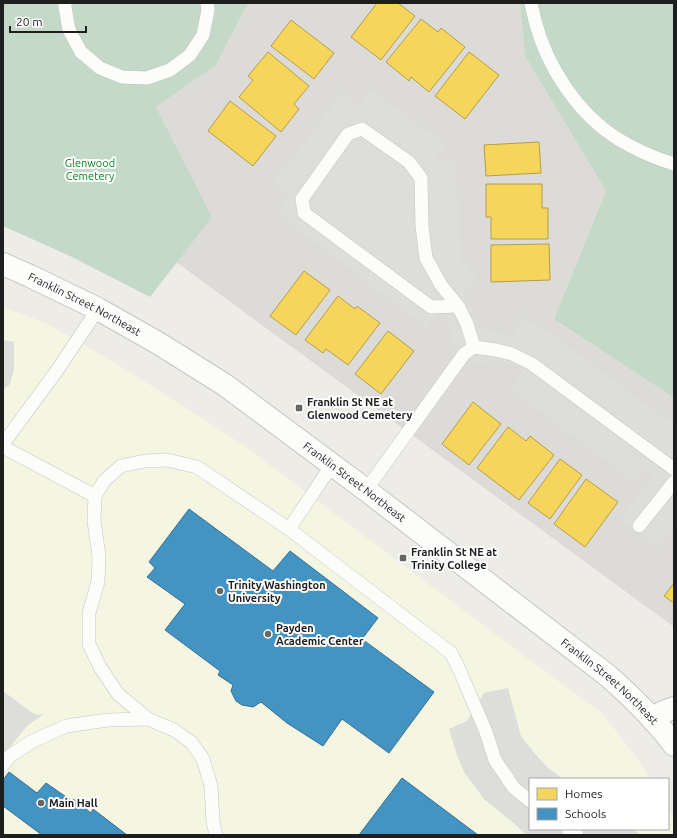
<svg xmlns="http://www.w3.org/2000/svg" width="677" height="838" font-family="Ubuntu,sans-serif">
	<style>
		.residential { fill: #dcdbd8 }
		.education { fill: #f5f6e2 }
		.cemetery { fill: #c4d9c8 }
		.parking { fill: #ddddda }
		.homes { fill: #f6d55c; stroke: #b59e49 }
		.schools { fill: #4393c3; stroke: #387092 }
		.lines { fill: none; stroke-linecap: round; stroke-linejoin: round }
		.service-casing { stroke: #c5c5c3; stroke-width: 14 }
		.minor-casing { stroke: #c5c5c3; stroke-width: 24 }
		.tertiary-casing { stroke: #c5c5c3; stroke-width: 24 }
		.service { stroke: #fcfcfb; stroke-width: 13 }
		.minor { stroke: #fcfcfb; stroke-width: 22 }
		.tertiary { stroke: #fcfcfb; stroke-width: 22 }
		.poi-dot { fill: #666664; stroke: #fff; stroke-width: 1.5 }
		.labels { text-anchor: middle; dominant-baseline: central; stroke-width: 4; stroke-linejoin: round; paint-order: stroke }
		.park-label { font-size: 11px; fill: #06821f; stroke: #fff }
		.street-label { font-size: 11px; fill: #1e1e1e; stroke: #fff }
		.poi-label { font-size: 11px; font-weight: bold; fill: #1e1e1e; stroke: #fff; text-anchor: start }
	</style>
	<rect width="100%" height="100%" fill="#edece7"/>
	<!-- residential -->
	<path class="residential" d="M 248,3 L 520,3 L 525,56 L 606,191 L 554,319 L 674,398 L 674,627 L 176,262 L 212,217 L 156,107 L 216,65 Z"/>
	<!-- education -->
	<path class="education" d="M 3,307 L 48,324 L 133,374 L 240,443 L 528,659 L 602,713 L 639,761 L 650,779 L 530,779 L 530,829 L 668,829 L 668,808 L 674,820 L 674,835 L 3,835 Z"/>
	<!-- cemetery -->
	<path class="cemetery" d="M 3,3 L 248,3 L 216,65 L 156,107 L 212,217 L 150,297 L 70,256 L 3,226 Z
		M 520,3 L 674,3 L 674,398 L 554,319 L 606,191 L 525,56 Z"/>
	<!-- parking -->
	<path class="parking" d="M 371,90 L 446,145 L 434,161 L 456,160 L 460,253 L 463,263 L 479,280 L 465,292 L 464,296 L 473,310 L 479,327 L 483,329 L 510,336 L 516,332 L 521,316 L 549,332 L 674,425 L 674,527 L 659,548 L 620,519 L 652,476 L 653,472 L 652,469 L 648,467 L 645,468 L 634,482 L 510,389 L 521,375 L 521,370 L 519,367 L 497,361 L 490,361 L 478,364 L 450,345 L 450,329 L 448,321 L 443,313 L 440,312 L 436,313 L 426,327 L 278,214 L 289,196 L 273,184 L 342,93 L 359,106 Z
		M 3,340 L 14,342 L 14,369 L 10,384 L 3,390 Z
		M 508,688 L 521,736 L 536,755 L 548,768 L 563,779 L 530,779 L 530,829 L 633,829 L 641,835 L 526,835 L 516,825 L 484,799 L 464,772 L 457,755 L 449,729 L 467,721 L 484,693 Z
		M 3,691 L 31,712 L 38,715 L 44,714 L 35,720 L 27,726 L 3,756 Z"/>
	<!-- homes -->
	<path class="homes" d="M 377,3 L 398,3 L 415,16 L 381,60 L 351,37 Z
		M 421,19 L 438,32 L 441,28 L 465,47 L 429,92 L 411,77 L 409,81 L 386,62 Z
		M 291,20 L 334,53 L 314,79 L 271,46 Z
		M 268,52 L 309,86 L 294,104 L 299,109 L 281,132 L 239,97 L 253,80 L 248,76 Z
		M 469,52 L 499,75 L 465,119 L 435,96 Z
		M 230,101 L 276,136 L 253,166 L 208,131 Z
		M 539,142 L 541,173 L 486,176 L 484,145 Z
		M 486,184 L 542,184 L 542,208 L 548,208 L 548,239 L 491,239 L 491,217 L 486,217 Z
		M 549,244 L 550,280 L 491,282 L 491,245 Z
		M 304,271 L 330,290 L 296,335 L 270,316 Z
		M 338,296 L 355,309 L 357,306 L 380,323 L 348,365 L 326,349 L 323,353 L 305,340 Z
		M 388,331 L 414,351 L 381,394 L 355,374 Z
		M 473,402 L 501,424 L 469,465 L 442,444 Z
		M 508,427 L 526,441 L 530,436 L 554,455 L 519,500 L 477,468 Z
		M 560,459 L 582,475 L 550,519 L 528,503 Z
		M 586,479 L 618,502 L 585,547 L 554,524 Z
		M 674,583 L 674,603 L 664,596 Z"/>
	<!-- schools -->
	<path class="schools" d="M 189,509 L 273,571 L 290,551 L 378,618 L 362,639 L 434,692 L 389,753 L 342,719 L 323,746 L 287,723 L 261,702 L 253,707 L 242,705 L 236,701 L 231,691 L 233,685 L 218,675 L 220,671 L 165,630 L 185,604 L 147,577 L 155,568 L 149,562 Z
		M 9,772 L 37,793 L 46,783 L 72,801 L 73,799 L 91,813 L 93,809 L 127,835 L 42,835 L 3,806 L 3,780 Z
		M 402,778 L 478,835 L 359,835 Z"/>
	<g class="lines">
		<defs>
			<path id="service" d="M 65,3 L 65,7 L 69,30 L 81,52 L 100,68 L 122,77 L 147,78 L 170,70 L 190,55 L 203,35 L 208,10 L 207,3
				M 531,3 C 532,9 534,15 535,21 C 547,67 578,114 618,139 C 636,150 654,158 674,164
				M 458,306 L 431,307 L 304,213 L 302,199 L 348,134 L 362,129 L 409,162 L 421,178 L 422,226 L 426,258 L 441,285 L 458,306 L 467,324 L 474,347
				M 3,444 L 56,372 L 98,309
				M 3,447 L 95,496
				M 366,490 L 464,354 L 474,347 L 496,350 L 512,354 L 532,364 L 674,469
				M 639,526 L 674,482
				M 289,529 L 451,653 L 459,669 L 486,732 L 495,760 L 514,788 L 530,801
				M 3,765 L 10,756 L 31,742 L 66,726 L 108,720 L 148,719
				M 568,829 L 577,835
				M 216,835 L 213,822 L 211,786 L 203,759 L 191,742 L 174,730 L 148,719 L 118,694 L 100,667 L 89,644 L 89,613 L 98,582 L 99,556 L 94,521 L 95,496 L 104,481 L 121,466 L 145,461 L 167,460 L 197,467 L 289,529 L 332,465"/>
			<path id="minor" d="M 652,719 L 663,712 L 674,708"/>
			<g id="tertiary">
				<path id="s1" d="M 3,264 L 30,276 L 98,309 L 158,343 L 225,385 L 366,490 L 607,675 C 632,697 655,719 674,745"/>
			</g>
		</defs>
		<!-- service casing -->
		<use href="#service" class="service-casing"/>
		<!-- minor casing -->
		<use href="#minor" class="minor-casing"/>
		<!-- tertiary casing -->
		<use href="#tertiary" class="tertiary-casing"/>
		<!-- service -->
		<use href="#service" class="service"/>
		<!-- minor -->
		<use href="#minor" class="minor"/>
		<!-- tertiary -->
		<use href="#tertiary" class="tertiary"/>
	</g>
	<!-- markers -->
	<g class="poi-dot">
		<rect x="295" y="404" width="8" height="8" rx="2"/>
		<rect x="399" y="554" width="8" height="8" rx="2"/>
		<circle cx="220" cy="591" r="4"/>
		<circle cx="268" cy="634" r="4"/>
		<circle cx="41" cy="803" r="4"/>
	</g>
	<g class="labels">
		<!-- park labels -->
		<g class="park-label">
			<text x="90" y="163">Glenwood<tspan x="90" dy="13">Cemetery</tspan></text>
		</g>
		<!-- street labels -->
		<g class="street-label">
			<text stroke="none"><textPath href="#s1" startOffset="91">Franklin Street Northeast</textPath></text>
			<text stroke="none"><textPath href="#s1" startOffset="415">Franklin Street Northeast</textPath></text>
			<text stroke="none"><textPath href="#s1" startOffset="739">Franklin Street Northeast</textPath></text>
		</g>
		<!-- poi labels -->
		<g class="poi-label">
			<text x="307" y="402">Franklin St NE at<tspan x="307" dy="13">Glenwood Cemetery</tspan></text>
			<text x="411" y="552">Franklin St NE at<tspan x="411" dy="13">Trinity College</tspan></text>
			<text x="228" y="585">Trinity Washington<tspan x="228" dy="13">University</tspan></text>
			<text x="276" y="628">Payden<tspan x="276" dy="13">Academic Center</tspan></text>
			<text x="49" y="803">Main Hall</text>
		</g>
	</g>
	<!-- border -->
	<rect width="677" height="838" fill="none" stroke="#1e1e1e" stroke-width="8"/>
	<!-- legend -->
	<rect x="529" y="778" width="140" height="52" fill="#ffffff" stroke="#a5a5a5"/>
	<rect x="537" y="788" width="20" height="12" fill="#f6d55c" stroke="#a5a5a5"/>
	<text x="565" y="798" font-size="12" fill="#1e1e1e">Homes</text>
	<rect x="537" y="808" width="20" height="12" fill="#4393c3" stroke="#a5a5a5"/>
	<text x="565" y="818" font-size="12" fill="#1e1e1e">Schools</text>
	<!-- scale -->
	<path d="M10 26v6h76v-6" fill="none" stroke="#1e1e1e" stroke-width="2"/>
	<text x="16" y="26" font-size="12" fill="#1e1e1e" stroke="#ffffff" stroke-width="3" paint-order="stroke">20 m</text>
</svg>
